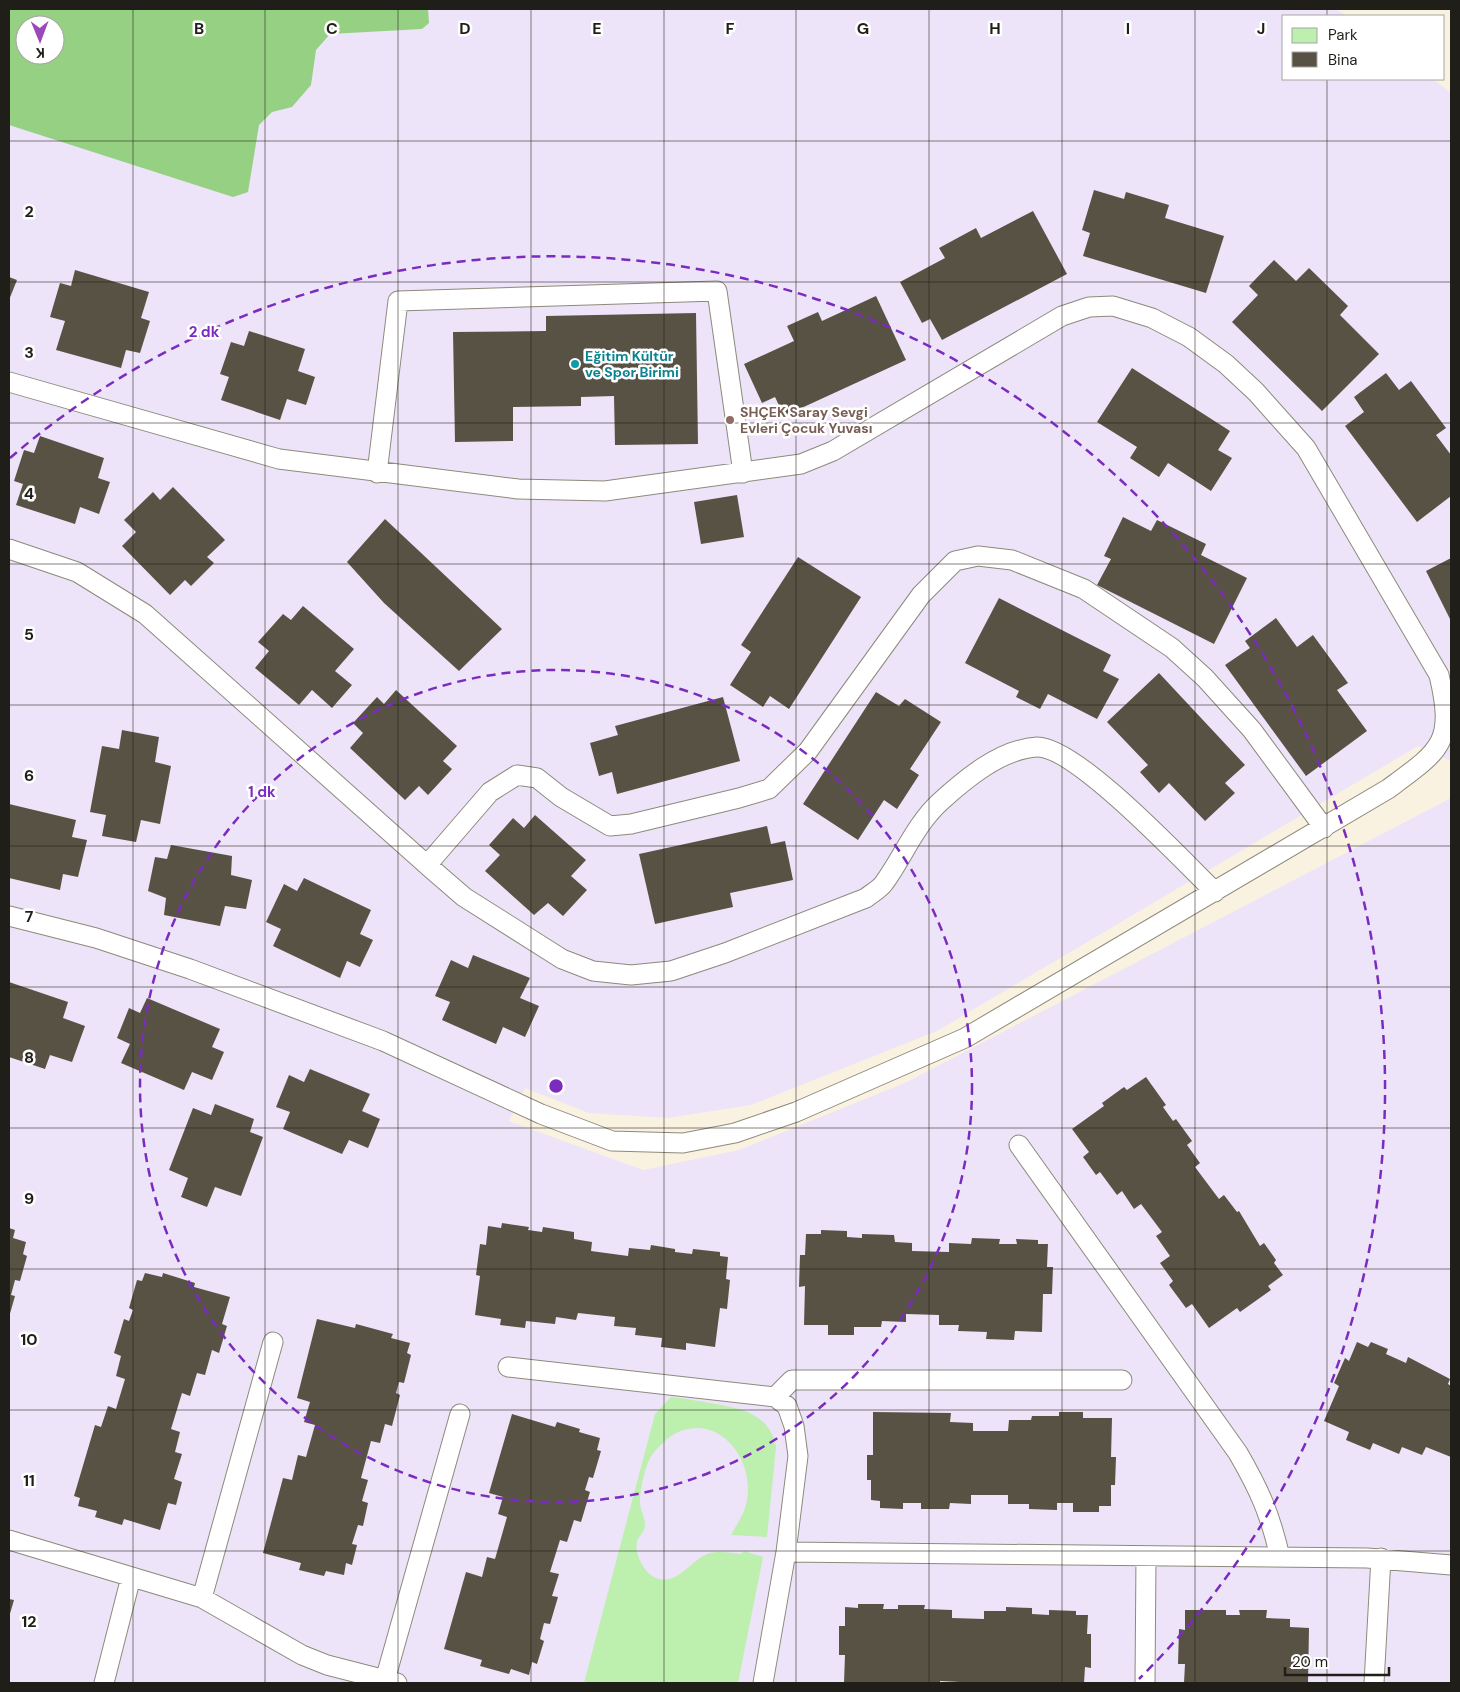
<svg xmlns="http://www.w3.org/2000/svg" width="1460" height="1692" font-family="'DM Sans',sans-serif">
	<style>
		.education { fill: #ede4f9; fill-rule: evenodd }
		.green { fill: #bdefae }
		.forest { fill: #95d083; fill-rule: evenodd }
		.building { fill: #585244 }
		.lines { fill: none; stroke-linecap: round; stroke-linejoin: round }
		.service-casing { stroke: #8f897a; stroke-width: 21 }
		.service { stroke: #fff; stroke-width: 19 }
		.grid { fill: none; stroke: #201e18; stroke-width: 1; stroke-opacity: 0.55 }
		.ring { fill: none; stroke: #7b2cbf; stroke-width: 2.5; stroke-dasharray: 9 6 }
		.culture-dot { fill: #0f9aa8; stroke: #fff; stroke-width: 2 }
		.education-dot { fill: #8d6e63; stroke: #fff; stroke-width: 2 }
		.labels { text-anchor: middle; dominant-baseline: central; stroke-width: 5; stroke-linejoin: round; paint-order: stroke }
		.culture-label { font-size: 14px; font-weight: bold; fill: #0d838f; stroke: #fff; text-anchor: start }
		.education-label { font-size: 14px; font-weight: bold; fill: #785e54; stroke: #fff; text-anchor: start }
		.grid-label { font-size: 16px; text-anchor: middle; font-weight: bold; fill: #201e18; stroke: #fff; stroke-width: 5; stroke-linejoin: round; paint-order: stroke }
		.centre { fill: #7b2cbf; stroke: #fff; stroke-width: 2.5 }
		.ring-label { font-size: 15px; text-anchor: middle; font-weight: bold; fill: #7b2cbf; stroke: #fff; stroke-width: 5; stroke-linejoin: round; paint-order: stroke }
	</style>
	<rect width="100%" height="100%" fill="#f9f2e1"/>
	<!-- education -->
	<path class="education" d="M 9,9 L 1334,9 L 1349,16 L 1284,16 L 1284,79 L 1433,79 L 1451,93 L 1451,761 L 1418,746 L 937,1031 L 751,1105 L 668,1118 L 589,1113 L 525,1088 L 509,1121 L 643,1170 L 739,1150 L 907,1082 L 1451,798 L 1451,1683 L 9,1683 ZM 25,25 L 55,25 L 55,55 L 25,55 Z"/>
	<!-- green -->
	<path class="green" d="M 671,1397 C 684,1398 697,1401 710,1403 C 739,1408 770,1413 776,1447 L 767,1537 L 731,1535 C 737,1524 745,1513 747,1500 C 755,1454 711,1406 667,1439 C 658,1447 651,1454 647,1465 C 643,1476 640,1491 640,1502 C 640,1510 645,1517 645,1525 C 645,1532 639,1535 637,1541 C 634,1553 644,1572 654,1577 C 676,1588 690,1561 707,1554 C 717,1550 731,1553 741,1554 L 744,1551 L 763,1557 L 738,1683 L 584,1683 L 655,1414 Z"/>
	<!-- forest -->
	<path class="forest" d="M 9,9 L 428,9 L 429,23 L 422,29 L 330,34 L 316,50 L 311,85 L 292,107 L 272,112 L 259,125 L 248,192 L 233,197 L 9,125 ZM 25,25 L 55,25 L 55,55 L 25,55 Z"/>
	<!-- building -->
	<path class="building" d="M 1094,190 L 1124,199 L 1126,192 L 1169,205 L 1165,218 L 1224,236 L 1206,293 L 1083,256 L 1090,233 L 1082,230 Z
		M 1033,211 L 1067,274 L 942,340 L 930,319 L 922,323 L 900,282 L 945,258 L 939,248 L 976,228 L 981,238 Z
		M 1274,260 L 1296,281 L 1309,268 L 1348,306 L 1340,315 L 1379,354 L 1322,411 L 1232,322 L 1258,295 L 1249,286 Z
		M 75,270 L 149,292 L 141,318 L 150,321 L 140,353 L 126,350 L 121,368 L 56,350 L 65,321 L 50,317 L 60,283 L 71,286 Z
		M 9,277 L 17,280 L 9,300 Z
		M 876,296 L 906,360 L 784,416 L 775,397 L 762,403 L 744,364 L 794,341 L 787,326 L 818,312 L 822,321 Z
		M 696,313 L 698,444 L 615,445 L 614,396 L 581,397 L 581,406 L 513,407 L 513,441 L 455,442 L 453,332 L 546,331 L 546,316 Z
		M 249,331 L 305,349 L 298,371 L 315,377 L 306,405 L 287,399 L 280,420 L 221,400 L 229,377 L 220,374 L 231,342 L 244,346 Z
		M 1132,368 L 1230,431 L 1218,450 L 1232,458 L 1211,491 L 1168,463 L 1159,477 L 1130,458 L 1137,447 L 1097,422 Z
		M 1386,373 L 1399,390 L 1411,381 L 1446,428 L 1436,435 L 1451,455 L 1451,496 L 1417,522 L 1345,426 L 1364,412 L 1354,397 Z
		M 40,436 L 104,458 L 98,478 L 110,482 L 99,514 L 80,507 L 75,524 L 16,505 L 23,484 L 14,481 L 24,450 L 34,453 Z
		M 173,487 L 225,540 L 207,557 L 214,563 L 191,586 L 185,580 L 170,595 L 122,546 L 136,532 L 124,520 L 153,492 L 160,500 Z
		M 737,495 L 744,537 L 701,544 L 694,502 Z
		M 1123,517 L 1151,531 L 1157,520 L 1206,544 L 1201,555 L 1247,578 L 1214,644 L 1097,585 L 1111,559 L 1104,556 Z
		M 385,519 L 502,629 L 459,671 L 384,603 L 347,562 Z
		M 798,557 L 861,597 L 789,709 L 770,696 L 763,707 L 730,685 L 751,652 L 741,645 Z
		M 1451,558 L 1451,621 L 1426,571 Z
		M 999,598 L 1111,655 L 1103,671 L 1119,679 L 1097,719 L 1048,694 L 1040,709 L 1016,697 L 1019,691 L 965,663 Z
		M 303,606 L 354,649 L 335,671 L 352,685 L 332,708 L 312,690 L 299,705 L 255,668 L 269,651 L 258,642 L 283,614 L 291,620 Z
		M 1276,618 L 1297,647 L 1313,635 L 1348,683 L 1337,690 L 1367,731 L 1306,776 L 1225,665 L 1250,648 L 1245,641 Z
		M 1159,673 L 1245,765 L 1225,783 L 1235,793 L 1205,821 L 1169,783 L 1159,793 L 1140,772 L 1148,765 L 1107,722 Z
		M 396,690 L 457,746 L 443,761 L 452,769 L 428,795 L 419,786 L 405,800 L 350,748 L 363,733 L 353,723 L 377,697 L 384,704 Z
		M 876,692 L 899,706 L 905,699 L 941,722 L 910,769 L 919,775 L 897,809 L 884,800 L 858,840 L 803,804 Z
		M 723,697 L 740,761 L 617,794 L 612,772 L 599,776 L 590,743 L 618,735 L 615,726 Z
		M 122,730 L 159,737 L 155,762 L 171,766 L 160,824 L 141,820 L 136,842 L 102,836 L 106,815 L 90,812 L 102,746 L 119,749 Z
		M 9,804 L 76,820 L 72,837 L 87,840 L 78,877 L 63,874 L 60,890 L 9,878 Z
		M 535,815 L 586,860 L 571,876 L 587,890 L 563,916 L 548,903 L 534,915 L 485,871 L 500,855 L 489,845 L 513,818 L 524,828 Z
		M 767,826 L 771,844 L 785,841 L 793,880 L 730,893 L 733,907 L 655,924 L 639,854 Z
		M 171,845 L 232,856 L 231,875 L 252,880 L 246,909 L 225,906 L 220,926 L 164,915 L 166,898 L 148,891 L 155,857 L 167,859 Z
		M 304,878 L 371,910 L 360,934 L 373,940 L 360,967 L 347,961 L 340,978 L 273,946 L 281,929 L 266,922 L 284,884 L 297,891 Z
		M 473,955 L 530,978 L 520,998 L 539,1006 L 525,1037 L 503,1027 L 496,1044 L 442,1020 L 450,1002 L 435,996 L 451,960 L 468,968 Z
		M 9,982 L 68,1002 L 63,1018 L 85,1026 L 72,1062 L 50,1055 L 45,1069 L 9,1057 Z
		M 147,998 L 220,1029 L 212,1047 L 224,1052 L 212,1080 L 192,1072 L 184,1090 L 121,1063 L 130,1044 L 117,1038 L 129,1008 L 140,1013 Z
		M 310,1069 L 370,1094 L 362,1111 L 380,1119 L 368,1148 L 349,1140 L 342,1154 L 283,1129 L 290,1112 L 276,1107 L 289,1075 L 304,1082 Z
		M 1146,1077 L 1166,1105 L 1163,1107 L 1173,1121 L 1176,1119 L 1192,1141 L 1187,1145 L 1200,1163 L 1195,1167 L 1219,1199 L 1224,1195 L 1237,1212 L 1239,1211 L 1260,1246 L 1264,1243 L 1276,1260 L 1274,1263 L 1283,1275 L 1268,1286 L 1271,1290 L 1240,1312 L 1237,1308 L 1209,1328 L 1192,1304 L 1186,1308 L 1169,1285 L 1173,1281 L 1160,1263 L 1170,1256 L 1156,1236 L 1162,1232 L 1141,1204 L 1134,1209 L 1122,1191 L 1117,1195 L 1100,1172 L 1096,1175 L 1083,1157 L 1089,1152 L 1072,1129 L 1104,1106 L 1102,1103 L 1124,1087 L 1127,1090 Z
		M 215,1104 L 254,1119 L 250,1132 L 263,1137 L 241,1196 L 215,1187 L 207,1207 L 181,1197 L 188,1178 L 169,1170 L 193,1108 L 211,1115 Z
		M 502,1223 L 529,1227 L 528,1230 L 542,1232 L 543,1227 L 574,1232 L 574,1239 L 592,1242 L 591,1251 L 628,1256 L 629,1248 L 650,1250 L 651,1245 L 675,1249 L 675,1252 L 692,1254 L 693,1249 L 720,1252 L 720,1256 L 728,1257 L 726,1279 L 730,1280 L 727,1309 L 720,1308 L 715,1347 L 686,1343 L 686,1350 L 661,1347 L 662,1338 L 635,1335 L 636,1328 L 614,1326 L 615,1317 L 578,1313 L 576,1320 L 556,1317 L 555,1324 L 526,1321 L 525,1328 L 500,1325 L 501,1319 L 475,1315 L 480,1276 L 476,1275 L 480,1244 L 486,1245 L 488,1226 L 501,1228 Z
		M 9,1228 L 15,1230 L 13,1238 L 26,1242 L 23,1254 L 27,1256 L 20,1281 L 15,1280 L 11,1295 L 15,1296 L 9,1317 Z
		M 821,1230 L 847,1231 L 847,1237 L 862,1238 L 862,1234 L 894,1235 L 895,1242 L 912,1243 L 912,1251 L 949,1252 L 949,1243 L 971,1244 L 972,1238 L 1000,1239 L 999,1244 L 1017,1244 L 1016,1239 L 1038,1240 L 1038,1244 L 1048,1244 L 1047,1267 L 1053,1267 L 1052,1294 L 1043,1294 L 1042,1332 L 1015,1331 L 1014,1340 L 986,1339 L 987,1332 L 958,1331 L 959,1325 L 939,1325 L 939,1315 L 906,1314 L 906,1322 L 882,1321 L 881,1327 L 854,1327 L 854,1335 L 828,1335 L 828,1325 L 804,1325 L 805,1286 L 799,1287 L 800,1255 L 805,1255 L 806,1234 L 821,1234 Z
		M 145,1273 L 162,1277 L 163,1273 L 195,1283 L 194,1287 L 230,1297 L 222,1324 L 227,1326 L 219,1353 L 212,1350 L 205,1375 L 197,1373 L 190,1396 L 182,1393 L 171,1429 L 180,1432 L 175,1452 L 182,1454 L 174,1479 L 182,1482 L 176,1505 L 168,1503 L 160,1530 L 124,1519 L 122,1525 L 95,1517 L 97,1511 L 78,1506 L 80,1498 L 74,1496 L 95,1425 L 101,1427 L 108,1406 L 116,1409 L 125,1379 L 116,1376 L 121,1356 L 114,1353 L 124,1319 L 129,1321 L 133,1310 L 129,1308 L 137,1280 L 142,1281 Z
		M 317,1319 L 355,1328 L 356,1324 L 393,1334 L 391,1338 L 410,1343 L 407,1353 L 411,1355 L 404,1383 L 399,1382 L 396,1393 L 400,1395 L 392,1426 L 385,1424 L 380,1443 L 371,1441 L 361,1478 L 368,1480 L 362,1501 L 368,1503 L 363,1526 L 358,1525 L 352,1544 L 357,1545 L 352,1565 L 346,1563 L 344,1575 L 326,1571 L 324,1576 L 299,1570 L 301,1563 L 263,1553 L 283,1478 L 292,1480 L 298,1455 L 306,1457 L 315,1425 L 304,1422 L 310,1402 L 297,1398 Z
		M 1357,1342 L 1368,1347 L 1371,1342 L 1388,1349 L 1386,1354 L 1406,1363 L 1408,1357 L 1450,1379 L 1448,1384 L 1451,1386 L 1451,1457 L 1426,1447 L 1422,1455 L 1402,1447 L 1399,1454 L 1373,1443 L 1370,1450 L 1346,1440 L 1349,1432 L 1324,1421 L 1339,1386 L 1334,1383 L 1345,1358 L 1349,1361 Z
		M 873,1412 L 951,1413 L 950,1422 L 973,1423 L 973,1431 L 1008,1431 L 1009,1420 L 1031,1420 L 1032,1416 L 1059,1416 L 1059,1412 L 1083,1412 L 1083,1418 L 1112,1418 L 1111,1457 L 1116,1457 L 1115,1485 L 1111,1485 L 1111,1506 L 1099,1506 L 1099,1512 L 1073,1512 L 1073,1503 L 1057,1503 L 1057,1510 L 1029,1509 L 1029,1504 L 1008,1504 L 1008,1495 L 971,1495 L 971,1504 L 950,1503 L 949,1509 L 921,1509 L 921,1503 L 903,1503 L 903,1509 L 880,1508 L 880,1501 L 871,1500 L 871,1480 L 867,1480 L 867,1455 L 873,1455 Z
		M 512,1414 L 555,1427 L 557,1422 L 580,1429 L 579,1432 L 600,1438 L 597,1450 L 601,1451 L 593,1478 L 589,1477 L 585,1490 L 590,1492 L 581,1522 L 574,1520 L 567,1542 L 560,1540 L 550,1572 L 559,1574 L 552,1596 L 558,1597 L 550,1624 L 544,1623 L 540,1639 L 544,1641 L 537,1664 L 532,1662 L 529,1675 L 511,1669 L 509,1674 L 480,1666 L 482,1660 L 444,1649 L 466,1572 L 482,1577 L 487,1557 L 495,1559 L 507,1517 L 498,1514 L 503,1497 L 489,1493 Z
		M 9,1599 L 14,1600 L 9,1617 Z
		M 858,1604 L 884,1604 L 883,1609 L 898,1609 L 898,1605 L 925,1605 L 924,1609 L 952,1610 L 952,1618 L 984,1619 L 984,1611 L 1006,1611 L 1006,1607 L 1032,1608 L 1032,1614 L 1049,1615 L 1049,1610 L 1076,1611 L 1076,1615 L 1088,1615 L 1087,1634 L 1091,1634 L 1091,1668 L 1085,1667 L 1084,1683 L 980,1683 L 940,1681 L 940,1683 L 844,1683 L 845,1655 L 839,1655 L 839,1626 L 845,1626 L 845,1607 L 858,1608 Z
		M 1185,1610 L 1226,1610 L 1226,1615 L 1240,1615 L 1239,1610 L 1267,1610 L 1266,1618 L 1290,1619 L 1290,1627 L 1309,1628 L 1308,1683 L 1184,1683 L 1185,1664 L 1178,1664 L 1179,1629 L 1185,1630 Z"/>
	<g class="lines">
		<defs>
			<path id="service" d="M 9,382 L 279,459 L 518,489 L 605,491 L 801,464 L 833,451 L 1062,316 L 1089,307 L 1113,306 L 1152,318 L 1189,337 L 1226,364 L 1256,392 L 1306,448 L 1439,675 C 1455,743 1441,750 1388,789 L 965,1038 L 796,1112 L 735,1133 L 683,1143 L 612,1141 L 541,1114 L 383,1041 L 190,969 L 96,938 L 9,916
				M 377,473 L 398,301 L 717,291 L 743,473
				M 9,549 L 77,572 L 145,614 L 427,865 L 490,792 L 517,775 L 537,778 L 561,797 L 610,826 L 631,824 L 739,798 L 769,789 L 808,751 L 921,595 L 955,561 L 978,556 L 1012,560 L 1084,589 L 1172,648 L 1205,678 L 1252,730 L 1324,828
				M 427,865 L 464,897 L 562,959 L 593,971 L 631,975 L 671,971 L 725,953 L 866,898 C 872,893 880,889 884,883 C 903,857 915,825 940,802 C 965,779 1001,749 1037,747 C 1076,746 1184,862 1215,892
				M 1019,1145 L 1238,1453 C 1260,1491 1270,1514 1280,1557
				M 508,1367 L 775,1397 L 787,1406 L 794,1426 L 798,1456 L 786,1552 L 763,1683
				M 775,1397 L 792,1380 L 1122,1380
				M 9,1540 L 202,1598 L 302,1655 L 327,1665 L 397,1683
				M 786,1552 L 1367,1558 L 1451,1565
				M 202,1598 L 273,1342
				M 385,1680 L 460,1414
				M 104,1683 L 131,1577
				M 1145,1683 L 1146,1556
				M 1374,1683 L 1381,1558"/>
		</defs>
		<!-- service casing -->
		<use href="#service" class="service-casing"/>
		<!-- service -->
		<use href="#service" class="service"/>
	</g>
	<!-- grid -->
	<path class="grid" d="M 133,9 L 133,1683M 265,9 L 265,1683M 398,9 L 398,1683M 531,9 L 531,1683M 664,9 L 664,1683M 796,9 L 796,1683M 929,9 L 929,1683M 1062,9 L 1062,1683M 1195,9 L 1195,1683M 1327,9 L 1327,16M 1327,79 L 1327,1683M 9,141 L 1451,141M 9,282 L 1451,282M 9,423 L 1451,423M 9,564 L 1451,564M 9,705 L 1451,705M 9,846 L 1451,846M 9,987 L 1451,987M 9,1128 L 1451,1128M 9,1269 L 1451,1269M 9,1410 L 1451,1410M 9,1551 L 1451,1551"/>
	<!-- distance rings -->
	<g class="ring">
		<circle cx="556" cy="1086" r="416"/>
		<path d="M10 458A832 832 0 0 1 1139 1679"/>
	</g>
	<!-- markers -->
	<circle class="culture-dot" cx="575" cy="364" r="5"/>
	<circle class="education-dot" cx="730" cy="420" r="5"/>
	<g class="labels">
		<!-- culture labels -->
		<g class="culture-label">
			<text x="585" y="356">Eğitim Kültür<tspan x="585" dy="16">ve Spor Birimi</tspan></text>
		</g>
		<!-- education labels -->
		<g class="education-label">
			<text x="740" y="412">SHÇEK Saray Sevgi<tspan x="740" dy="16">Evleri Çocuk Yuvası</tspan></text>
		</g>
	</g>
	<g class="grid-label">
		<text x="199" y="34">B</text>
		<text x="332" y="34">C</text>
		<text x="465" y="34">D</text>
		<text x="597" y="34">E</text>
		<text x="730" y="34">F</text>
		<text x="863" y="34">G</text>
		<text x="995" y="34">H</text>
		<text x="1128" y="34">I</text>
		<text x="1261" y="34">J</text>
		<text x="29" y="217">2</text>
		<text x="29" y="358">3</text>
		<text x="29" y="499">4</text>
		<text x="29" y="640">5</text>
		<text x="29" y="781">6</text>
		<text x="29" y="922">7</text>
		<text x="29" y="1063">8</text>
		<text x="29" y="1204">9</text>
		<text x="29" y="1345">10</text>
		<text x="29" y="1486">11</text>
		<text x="29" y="1627">12</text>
	</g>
	<circle cx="556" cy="1086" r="8" class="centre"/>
	<g class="ring-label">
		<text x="204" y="337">2 dk</text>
		<text x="262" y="797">1 dk</text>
	</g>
	<!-- border -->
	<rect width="1460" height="1692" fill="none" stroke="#201e18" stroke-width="20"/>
	<!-- legend -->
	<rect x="1282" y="15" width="162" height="65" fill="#ffffff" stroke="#a6a5a3"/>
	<rect x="1292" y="28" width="25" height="15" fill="#bdefae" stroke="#a6a5a3"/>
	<text x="1328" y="40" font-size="15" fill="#201e18">Park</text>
	<rect x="1292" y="52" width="25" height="15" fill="#585244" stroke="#a6a5a3"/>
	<text x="1328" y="65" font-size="15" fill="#201e18">Bina</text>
	<!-- north arrow -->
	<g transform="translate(40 40) rotate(179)"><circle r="24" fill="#ffffff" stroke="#a6a5a3"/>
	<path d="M0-4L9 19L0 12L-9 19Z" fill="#9b49b8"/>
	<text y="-8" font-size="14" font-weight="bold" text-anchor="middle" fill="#201e18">K</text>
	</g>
	<!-- scale -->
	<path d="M1285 1667v8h104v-8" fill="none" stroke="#201e18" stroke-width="2.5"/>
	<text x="1292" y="1667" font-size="15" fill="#201e18" stroke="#ffffff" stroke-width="4" paint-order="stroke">20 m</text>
</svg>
